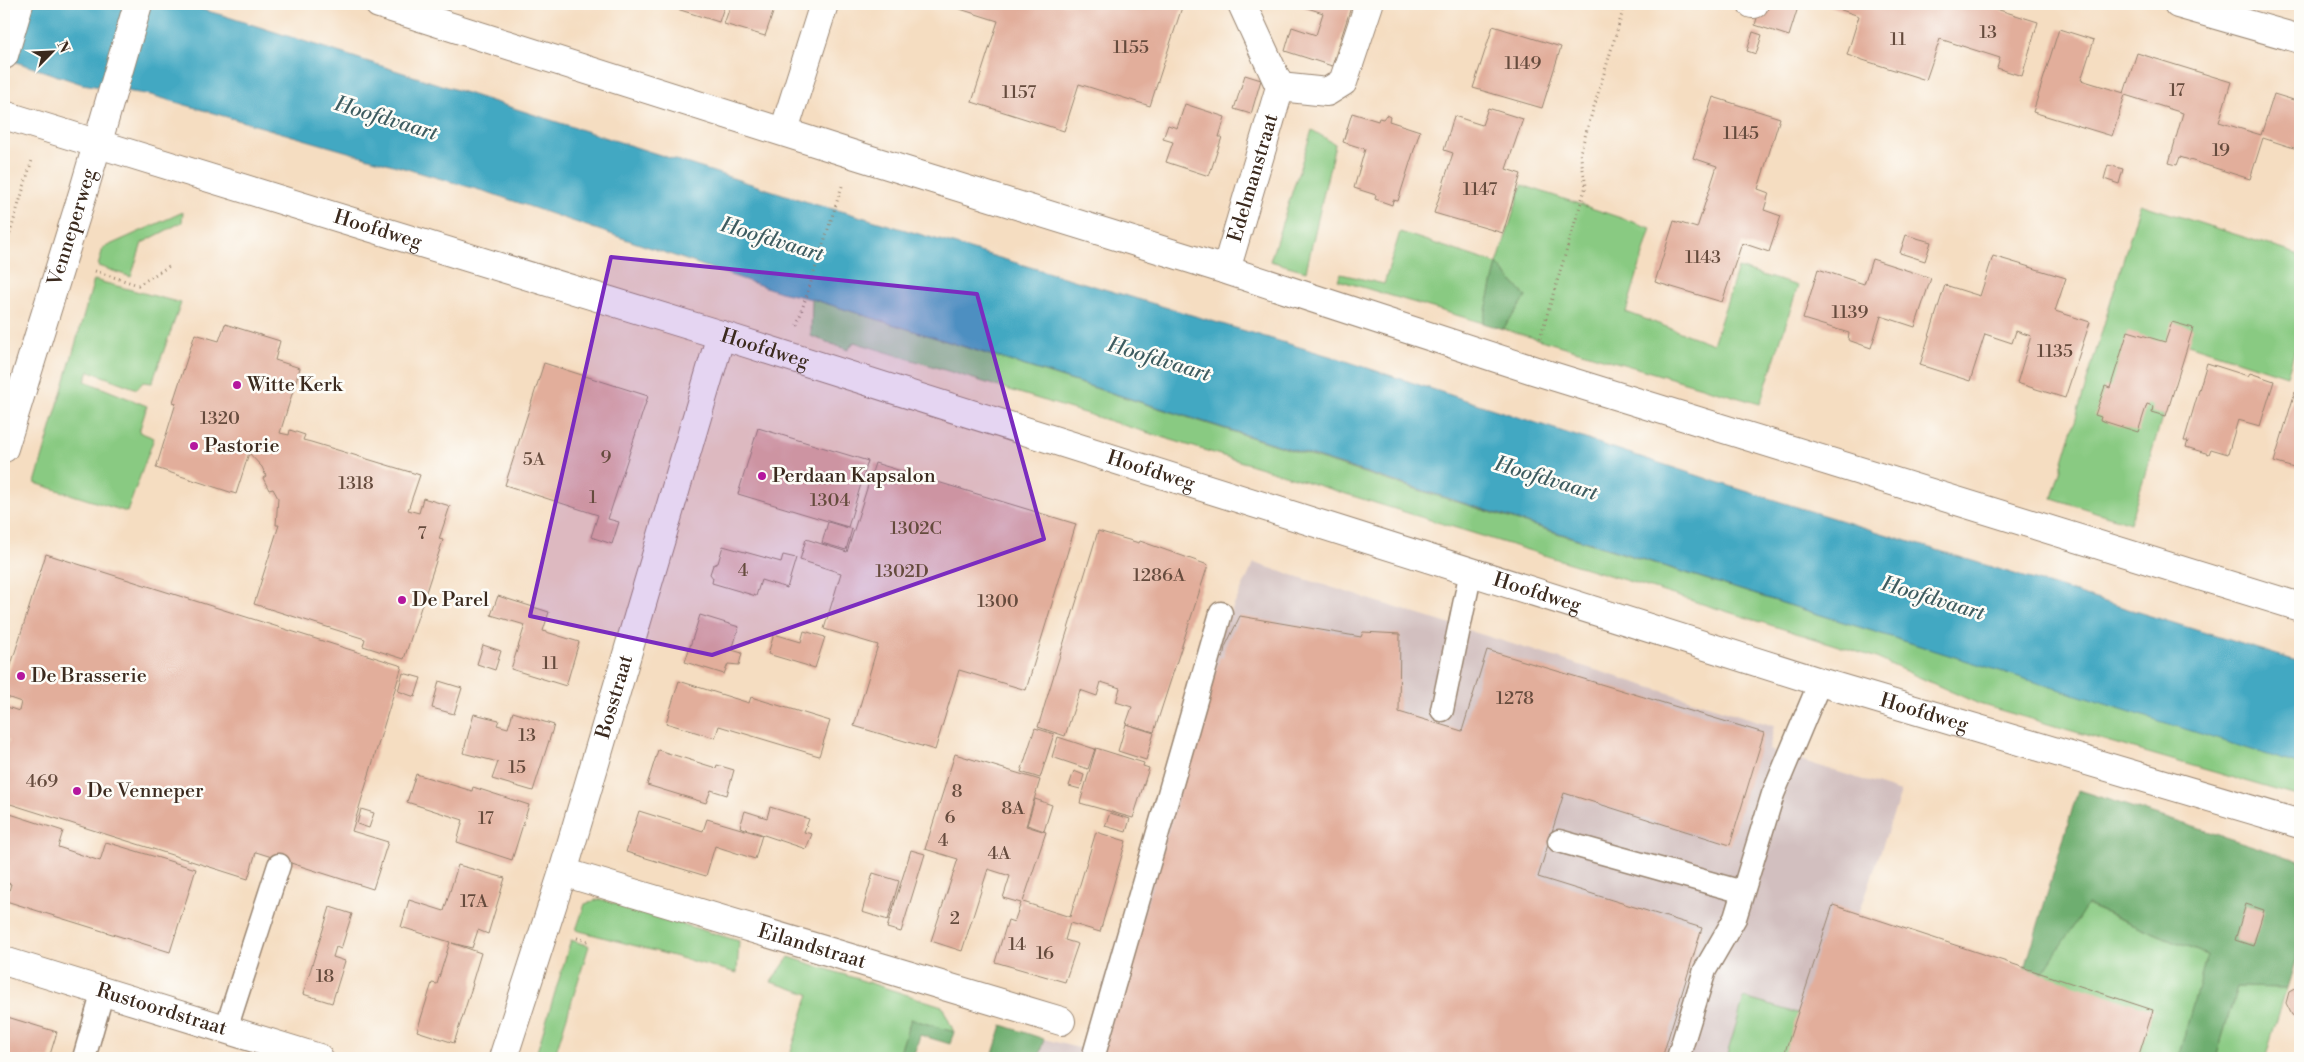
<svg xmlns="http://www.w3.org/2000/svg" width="2304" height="1062" font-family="'Libre Bodoni',serif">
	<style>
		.industrial { fill: #d2bfbf }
		.green { fill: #89ca82; stroke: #627a50 }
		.forest { fill: #6eae70; stroke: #546c47 }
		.water { fill: #42a8c2; stroke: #3e6970 }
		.building { fill: #e2ae9b }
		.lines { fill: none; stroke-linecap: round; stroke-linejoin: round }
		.service-casing { stroke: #988470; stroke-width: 25 }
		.minor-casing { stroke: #988470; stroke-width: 30 }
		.tertiary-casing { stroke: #988470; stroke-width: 30 }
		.path { stroke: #988470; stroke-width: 3; stroke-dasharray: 1 4; stroke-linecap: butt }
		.service { stroke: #fff; stroke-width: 22 }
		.minor { stroke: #fff; stroke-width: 28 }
		.tertiary { stroke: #fff; stroke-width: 28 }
		.marked { fill: #7b2cbf; fill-opacity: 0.2; stroke: #7b2cbf; stroke-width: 4; stroke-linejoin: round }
		.poi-dot { fill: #b5179e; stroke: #fdfcf7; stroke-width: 2 }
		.labels { text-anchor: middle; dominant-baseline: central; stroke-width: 5; stroke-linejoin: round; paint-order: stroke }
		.number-label { font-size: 18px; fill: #654b3d }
		.street-label { font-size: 20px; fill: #3b2a1e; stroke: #fdfcf7 }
		.poi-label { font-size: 20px; fill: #3b2a1e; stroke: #fdfcf7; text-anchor: start }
		.water-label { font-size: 21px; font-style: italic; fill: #3e5c60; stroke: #fdfcf7 }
	</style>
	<rect width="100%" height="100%" fill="#fdfcf7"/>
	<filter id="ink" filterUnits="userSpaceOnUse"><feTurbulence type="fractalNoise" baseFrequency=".02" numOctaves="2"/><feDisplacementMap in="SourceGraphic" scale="10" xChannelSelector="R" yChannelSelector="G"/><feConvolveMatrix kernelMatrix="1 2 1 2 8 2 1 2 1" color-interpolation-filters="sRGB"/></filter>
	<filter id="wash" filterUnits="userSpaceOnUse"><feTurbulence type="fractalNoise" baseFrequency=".0096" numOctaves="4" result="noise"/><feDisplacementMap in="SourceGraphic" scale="20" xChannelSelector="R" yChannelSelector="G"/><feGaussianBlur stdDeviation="1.12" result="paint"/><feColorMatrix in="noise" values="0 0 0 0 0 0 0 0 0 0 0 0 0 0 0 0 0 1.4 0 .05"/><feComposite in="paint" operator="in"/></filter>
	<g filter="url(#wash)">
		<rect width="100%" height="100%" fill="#f5ddc1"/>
		<!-- industrial -->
		<path class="industrial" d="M 1254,563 L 1774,726 L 1769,750 L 1901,792 L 1817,1036 L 1740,1058 L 1038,1058 L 1044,1039 L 1082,1049 L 1210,656 Z"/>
		<!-- green -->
		<path class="green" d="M 1312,130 L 1335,144 L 1306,271 L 1270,261 Z
			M 1522,185 L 1651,228 L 1626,312 L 1713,344 L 1738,268 L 1798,286 L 1760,404 L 1503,329 L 1526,297 L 1497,264 L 1483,323 L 1338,280 L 1341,274 L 1384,284 L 1400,232 L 1497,264 Z
			M 2140,204 L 2300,255 L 2300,333 L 2287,376 L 2185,343 L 2130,523 L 2052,498 Z
			M 183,212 L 182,222 L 142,243 L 131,277 L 98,266 L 103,248 Z
			M 94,280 L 181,303 L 152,383 L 143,382 L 137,389 L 89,371 L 85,381 L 147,406 L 139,432 L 154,438 L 127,512 L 35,483 Z
			M 812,299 L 1386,480 L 2300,764 L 2300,797 L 1979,704 L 1874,657 L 854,342 L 848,350 L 811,336 Z
			M 599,899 L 739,941 L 737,973 L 576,930 L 585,904 Z
			M 2086,905 L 2207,955 L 2178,1058 L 1975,1058 L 1991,1051 Z
			M 571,940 L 589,946 L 554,1058 L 535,1058 Z
			M 789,957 L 942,1006 L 954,1032 L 911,1019 L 898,1058 L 789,1058 L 809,994 L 771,982 Z
			M 2237,987 L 2287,988 L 2265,1058 L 2216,1058 Z
			M 1744,998 L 1955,1058 L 1726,1058 Z"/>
		<!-- forest -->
		<path class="forest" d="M 1497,264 L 1526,297 L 1503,329 L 1483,323 Z
			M 2078,790 L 2300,861 L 2300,945 L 2287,988 L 2237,987 L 2216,1058 L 2178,1058 L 2207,955 L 2087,905 L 2008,1026 Z
			M 911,1019 L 954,1032 L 950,1044 L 920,1035 L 913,1058 L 898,1058 Z
			M 1002,1025 L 1044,1039 L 1038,1058 L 992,1057 Z"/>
		<!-- water -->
		<path class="water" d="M 4,4 L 181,4 L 222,15 L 817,205 L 845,212 L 1343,360 L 1742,490 L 2300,662 L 2300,765 L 812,299 L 780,292 L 490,193 L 151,95 L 82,84 L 4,58 Z"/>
		<g id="blocks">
			<!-- building -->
			<path class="building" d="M 661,4 L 725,4 L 719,22 Z
				M 731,4 L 776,4 L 765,36 L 724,24 Z
				M 944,4 L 1183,4 L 1150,106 L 1079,84 L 1064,131 L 972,102 L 998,21 Z
				M 1295,4 L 1352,4 L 1332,66 L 1285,51 L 1292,27 L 1316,35 L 1323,13 Z
				M 1761,4 L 1799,4 L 1789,36 L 1755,25 Z
				M 1824,4 L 1980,4 L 2038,22 L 2022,76 L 1997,68 L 2000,58 L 1940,39 L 1926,80 L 1847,55 L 1859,16 Z
				M 1493,26 L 1561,47 L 1542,108 L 1473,88 Z
				M 2059,29 L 2094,40 L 2081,80 L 2124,93 L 2137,53 L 2231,82 L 2219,122 L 2261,135 L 2274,94 L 2300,102 L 2300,150 L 2263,138 L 2250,179 L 2180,157 L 2177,165 L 2169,163 L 2183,113 L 2125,95 L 2112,136 L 2033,112 Z
				M 1753,32 L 1762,35 L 1756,54 L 1747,51 Z
				M 1245,75 L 1261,80 L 1251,114 L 1234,109 Z
				M 1713,97 L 1780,118 L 1758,189 L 1769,193 L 1764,210 L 1781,216 L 1769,252 L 1742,243 L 1722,302 L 1655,282 L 1674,221 L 1697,228 L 1717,166 L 1693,158 Z
				M 1185,104 L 1225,117 L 1219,137 L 1222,137 L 1209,176 L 1166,162 L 1173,142 L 1163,139 L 1168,125 L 1177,128 Z
				M 1488,108 L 1523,119 L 1506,169 L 1521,174 L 1503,233 L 1434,213 L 1453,153 L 1444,150 L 1454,116 L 1482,125 Z
				M 1352,113 L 1378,121 L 1379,118 L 1383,119 L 1386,115 L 1390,117 L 1389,121 L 1420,131 L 1398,201 L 1393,200 L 1392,205 L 1375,199 L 1376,195 L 1354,188 L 1365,149 L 1343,142 Z
				M 2108,165 L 2123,169 L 2119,184 L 2104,179 Z
				M 1906,235 L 1931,242 L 1925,261 L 1900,253 Z
				M 1993,256 L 2066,278 L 2055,311 L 2090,322 L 2065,398 L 2017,383 L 2031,336 L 2016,331 L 2012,343 L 1985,334 L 1970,381 L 1920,365 L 1945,285 L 1980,296 Z
				M 1872,259 L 1931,278 L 1915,327 L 1881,316 L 1871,348 L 1848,340 L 1849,333 L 1803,319 L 1818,269 L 1864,284 Z
				M 2172,322 L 2193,328 L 2166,416 L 2152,412 L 2153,406 L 2147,404 L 2138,432 L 2100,420 L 2101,417 L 2095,415 L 2105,386 L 2110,388 L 2128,331 L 2165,342 Z
				M 225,324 L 280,341 L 275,360 L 300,368 L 280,433 L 289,435 L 290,430 L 305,435 L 303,440 L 311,442 L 420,475 L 408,510 L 419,513 L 423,498 L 450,506 L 439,539 L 443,540 L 404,659 L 363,646 L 365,639 L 254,604 L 279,525 L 276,525 L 278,498 L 273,489 L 269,490 L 263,478 L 266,476 L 262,467 L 249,453 L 236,494 L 156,468 L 176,403 L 173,402 L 195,334 L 219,341 Z
				M 544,363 L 648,396 L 608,519 L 619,522 L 612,544 L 591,537 L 598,515 L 505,485 Z
				M 2207,363 L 2248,376 L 2250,373 L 2274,381 L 2260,426 L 2238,420 L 2228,454 L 2211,449 L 2209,454 L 2186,447 L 2188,441 L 2184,441 Z
				M 2295,392 L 2300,394 L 2300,470 L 2274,462 Z
				M 758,428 L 868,461 L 848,527 L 738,494 Z
				M 875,463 L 1076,524 L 1026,690 L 959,670 L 935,750 L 854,726 L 878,645 L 824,629 L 841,573 L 800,560 L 806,539 L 847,552 Z
				M 828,522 L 852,529 L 846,550 L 822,543 Z
				M 1098,531 L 1139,543 L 1140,541 L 1208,565 L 1154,732 L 1126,724 L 1132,707 L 1116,702 L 1120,688 L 1101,682 L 1097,696 L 1080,690 L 1065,736 L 1038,727 Z
				M 723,546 L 781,562 L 783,555 L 796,558 L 787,588 L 761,580 L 756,596 L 712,583 L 713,578 L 710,574 L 713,565 L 718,563 Z
				M 46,554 L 402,666 L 352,831 L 388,842 L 373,889 L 256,852 L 248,879 L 4,802 L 4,757 L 9,740 L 4,738 L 4,706 L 19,711 L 21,702 L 4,696 L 4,687 Z
				M 498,596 L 549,612 L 543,631 L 579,642 L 566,686 L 511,669 L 525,625 L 491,615 Z
				M 700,615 L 739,627 L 732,650 L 742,653 L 739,665 L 728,664 L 724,674 L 685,662 Z
				M 1240,616 L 1361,637 L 1363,632 L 1400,634 L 1399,712 L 1462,731 L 1487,650 L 1764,733 L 1730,845 L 1564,793 L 1538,877 L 1702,928 L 1662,1058 L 1101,1058 L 1220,657 L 1223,658 L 1225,647 Z
				M 804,631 L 825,637 L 815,668 L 768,654 L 774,634 L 801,642 Z
				M 483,645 L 501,651 L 495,670 L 477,664 Z
				M 403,673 L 421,678 L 415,697 L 398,691 Z
				M 439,681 L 462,688 L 454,714 L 432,708 Z
				M 679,681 L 749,703 L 751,697 L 830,721 L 819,756 L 719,726 L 715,738 L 666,723 Z
				M 513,712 L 554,725 L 533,791 L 492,779 L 498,762 L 463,753 L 474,714 L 499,720 L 497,725 L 508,728 Z
				M 1126,724 L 1154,733 L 1146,760 L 1118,751 Z
				M 1035,728 L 1054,734 L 1040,778 L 1021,772 Z
				M 1058,737 L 1095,749 L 1088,769 L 1052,757 Z
				M 1096,748 L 1144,763 L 1143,766 L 1149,768 L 1133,818 L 1080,803 Z
				M 658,750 L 716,768 L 717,765 L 734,770 L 727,795 L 711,790 L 706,803 L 647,785 Z
				M 955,754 L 1040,780 L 1026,826 L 1046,832 L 1023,902 L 1070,917 L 1096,832 L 1126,841 L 1100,932 L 1070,923 L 1065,940 L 1078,944 L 1065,982 L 995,962 L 1008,920 L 1014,922 L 1021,903 L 1003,898 L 1010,876 L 988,869 L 962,951 L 931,941 L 958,859 L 925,849 Z
				M 1074,771 L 1084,775 L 1080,789 L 1069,786 Z
				M 416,774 L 472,791 L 473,787 L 529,805 L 512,860 L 457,842 L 463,820 L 407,802 Z
				M 1035,799 L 1052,805 L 1044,831 L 1027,825 Z
				M 770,807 L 809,819 L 804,832 L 812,834 L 806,849 L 740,827 L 745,811 L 767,818 Z
				M 361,809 L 374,813 L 369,828 L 357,824 Z
				M 639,811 L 703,831 L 707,819 L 762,835 L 755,859 L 715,846 L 706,876 L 626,852 Z
				M 4,812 L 63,831 L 58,847 L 100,861 L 106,842 L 196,869 L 170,952 L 6,901 L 11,884 L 4,882 Z
				M 1110,813 L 1130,819 L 1126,832 L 1105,826 Z
				M 911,850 L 925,854 L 901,932 L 887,928 Z
				M 458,865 L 505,878 L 488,934 L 478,930 L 472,948 L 452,943 L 481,953 L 472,983 L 473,984 L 454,1043 L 417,1031 L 432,983 L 437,984 L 450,942 L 401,927 L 409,900 L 444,911 Z
				M 873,873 L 899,881 L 888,920 L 862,912 Z
				M 2246,904 L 2264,910 L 2253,946 L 2235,940 Z
				M 1833,905 L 2153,1010 L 2138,1058 L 1783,1058 Z
				M 330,907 L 352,914 L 341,949 L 336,947 L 333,957 L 345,961 L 332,1003 L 303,994 Z
				M 2300,986 L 2300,1018 L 2292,1015 L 2286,1003 L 2289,992 Z
				M 4,1016 L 57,1032 L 49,1058 L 4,1058 Z"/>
		</g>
	</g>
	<g filter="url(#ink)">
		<use href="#blocks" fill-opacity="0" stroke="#988470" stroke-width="1"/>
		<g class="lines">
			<defs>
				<path id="service" d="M 1442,710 L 1471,571
					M 1559,841 L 1743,892
					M 226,1029 L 279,865
					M 84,1058 L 103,991
					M 1093,1058 L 1221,613
					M 1678,1058 L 1705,970 L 1735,918 L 1773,794 L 1820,682"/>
				<g id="minor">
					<path d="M 379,4 L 852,154 L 1226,270 L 1533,370 L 2300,607"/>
					<path d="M 1752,4 L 1754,4"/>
					<path d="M 2178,4 L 2300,39"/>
					<path d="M 4,55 L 19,4"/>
					<path d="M 1280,87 L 1327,92 L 1343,82 L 1369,4"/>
					<path d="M 784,131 L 824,4"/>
					<path id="s1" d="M 1226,270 L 1280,87 L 1242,4"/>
					<path id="s2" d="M 4,448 L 83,193 L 138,4"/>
					<path id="s3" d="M 563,872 L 1061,1021"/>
					<path id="s4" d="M 4,961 L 319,1058"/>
					<path id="s5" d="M 503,1058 L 563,872 L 721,335"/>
				</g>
				<g id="tertiary">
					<path id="s6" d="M 4,115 L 721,335 L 1820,682 L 2300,824"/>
				</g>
			</defs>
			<!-- service casing -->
			<use href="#service" class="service-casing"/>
			<!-- minor casing -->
			<use href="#minor" class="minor-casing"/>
			<!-- tertiary casing -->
			<use href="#tertiary" class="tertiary-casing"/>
			<!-- path -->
			<path class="path" d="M 4,253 L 32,160
				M 95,271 L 138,285 L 171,265
				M 797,325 L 842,186
				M 1540,338 L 1586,186 L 1580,153 L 1625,4
				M 577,938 L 591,942"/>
			<!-- service -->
			<use href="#service" class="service"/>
			<!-- minor -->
			<use href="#minor" class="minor"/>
			<!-- tertiary -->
			<use href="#tertiary" class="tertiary"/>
		</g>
	</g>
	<!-- marked area -->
	<path class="marked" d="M 611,257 L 977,294 L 1044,539 L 712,655 L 530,616 Z"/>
	<!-- markers -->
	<g class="poi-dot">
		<circle cx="237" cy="385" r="5"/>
		<circle cx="194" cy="446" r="5"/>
		<circle cx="762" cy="476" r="5"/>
		<circle cx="402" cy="600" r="5"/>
		<circle cx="21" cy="676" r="5"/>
		<circle cx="77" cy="791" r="5"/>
	</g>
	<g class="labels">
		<!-- number labels -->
		<g class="number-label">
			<text x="1988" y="32">13</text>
			<text x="1898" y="39">11</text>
			<text x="1131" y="47">1155</text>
			<text x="1523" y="63">1149</text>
			<text x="2177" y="90">17</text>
			<text x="1019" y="92">1157</text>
			<text x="1741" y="133">1145</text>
			<text x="2221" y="150">19</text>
			<text x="1480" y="189">1147</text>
			<text x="1703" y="257">1143</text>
			<text x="1850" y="312">1139</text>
			<text x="2055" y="351">1135</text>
			<text x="220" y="418">1320</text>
			<text x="606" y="457">9</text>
			<text x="534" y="459">5A</text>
			<text x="356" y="483">1318</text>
			<text x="593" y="497">1</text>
			<text x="830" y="500">1304</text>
			<text x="916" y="528">1302C</text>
			<text x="422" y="533">7</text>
			<text x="743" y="570">4</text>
			<text x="902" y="571">1302D</text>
			<text x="1159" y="575">1286A</text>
			<text x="998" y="601">1300</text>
			<text x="550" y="663">11</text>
			<text x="1515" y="698">1278</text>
			<text x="527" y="735">13</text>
			<text x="517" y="767">15</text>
			<text x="42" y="781">469</text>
			<text x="957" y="791">8</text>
			<text x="1013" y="808">8A</text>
			<text x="950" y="817">6</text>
			<text x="486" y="818">17</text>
			<text x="943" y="840">4</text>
			<text x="999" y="853">4A</text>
			<text x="474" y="901">17A</text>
			<text x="955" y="918">2</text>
			<text x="1017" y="944">14</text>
			<text x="1045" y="953">16</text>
			<text x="325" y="976">18</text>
		</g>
		<!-- street labels -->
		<g class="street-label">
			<text stroke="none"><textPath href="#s1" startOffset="96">Edelmanstraat</textPath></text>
			<text stroke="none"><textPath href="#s2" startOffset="231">Venneperweg</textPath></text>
			<text stroke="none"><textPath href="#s6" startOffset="391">Hoofdweg</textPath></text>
			<text stroke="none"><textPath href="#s6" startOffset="796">Hoofdweg</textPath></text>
			<text stroke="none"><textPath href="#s6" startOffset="1201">Hoofdweg</textPath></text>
			<text stroke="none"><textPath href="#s6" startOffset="1606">Hoofdweg</textPath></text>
			<text stroke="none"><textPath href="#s5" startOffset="378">Bosstraat</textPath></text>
			<text stroke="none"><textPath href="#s6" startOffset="2011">Hoofdweg</textPath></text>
			<text stroke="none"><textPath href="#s3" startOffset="260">Eilandstraat</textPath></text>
			<text stroke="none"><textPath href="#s4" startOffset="165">Rustoordstraat</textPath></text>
		</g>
		<!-- poi labels -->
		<g class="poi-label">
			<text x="247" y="385">Witte Kerk</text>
			<text x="204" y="446">Pastorie</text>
			<text x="772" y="476">Perdaan Kapsalon</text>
			<text x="412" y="600">De Parel</text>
			<text x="31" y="676">De Brasserie</text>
			<text x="87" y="791">De Venneper</text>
		</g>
		<!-- water labels -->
		<g class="water-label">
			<text transform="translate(386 119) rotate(17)">Hoofdvaart</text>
			<text transform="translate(772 240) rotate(17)">Hoofdvaart</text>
			<text transform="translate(1159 360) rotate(17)">Hoofdvaart</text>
			<text transform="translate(1546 479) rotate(17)">Hoofdvaart</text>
			<text transform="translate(1933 599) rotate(17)">Hoofdvaart</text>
		</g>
	</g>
	<!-- margin -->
	<rect width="2304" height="1062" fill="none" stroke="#fdfcf7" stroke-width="20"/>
	<!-- north arrow -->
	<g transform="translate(52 52) rotate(66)" stroke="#fdfcf7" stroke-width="4" paint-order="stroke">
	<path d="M0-4L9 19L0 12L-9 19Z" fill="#3b2a1e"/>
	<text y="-8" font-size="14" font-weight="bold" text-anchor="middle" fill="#3b2a1e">N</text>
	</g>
</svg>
